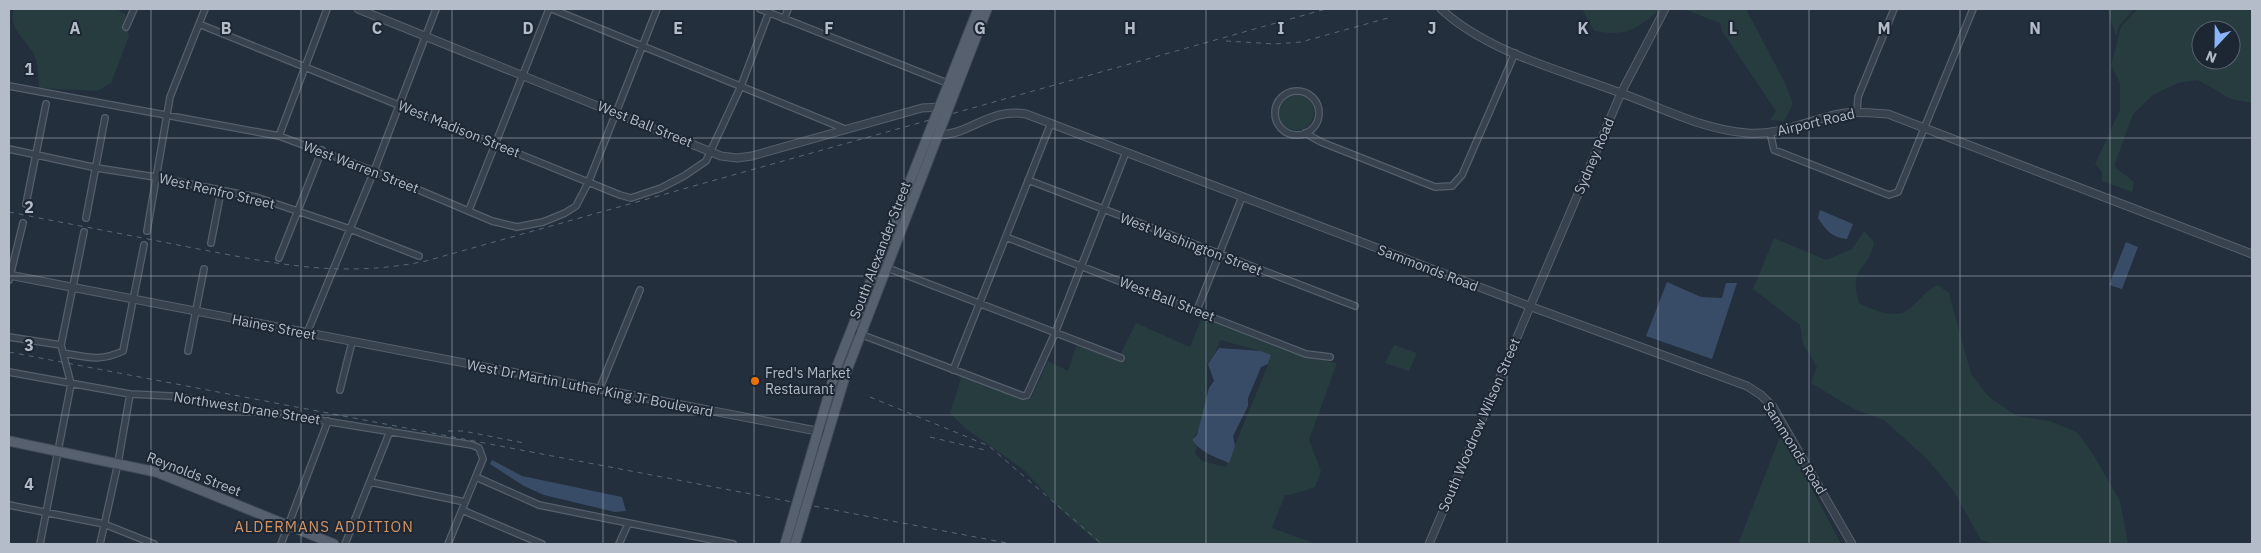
<svg xmlns="http://www.w3.org/2000/svg" width="2261" height="553" font-family="'IBM Plex Sans',sans-serif">
	<style>
		.green { fill: #263c3f; fill-rule: evenodd }
		.water { fill: #394c67 }
		.lines { fill: none; stroke-linecap: round; stroke-linejoin: round }
		.minor-casing { stroke: #565f6c; stroke-width: 8 }
		.tertiary-casing { stroke: #565f6c; stroke-width: 9 }
		.primary-casing { stroke: #414a57; stroke-width: 11 }
		.minor { stroke: #38414e; stroke-width: 5.5 }
		.tertiary { stroke: #38414e; stroke-width: 7 }
		.primary { stroke: #56606e; stroke-width: 9 }
		.rail { stroke: #5a6575; stroke-width: 1; stroke-dasharray: 5 5; stroke-linecap: butt }
		.grid { fill: none; stroke: #b4bcc9; stroke-width: 1; stroke-opacity: 0.55 }
		.food-dot { fill: #e8710a; stroke: #1d2633; stroke-width: 2 }
		.labels { text-anchor: middle; dominant-baseline: central; stroke-width: 4; stroke-linejoin: round; paint-order: stroke }
		.street-label { font-size: 14px; fill: #b4bcc9; stroke: #1d2633 }
		.poi-label { font-size: 14px; fill: #b4bcc9; stroke: #1d2633; text-anchor: start }
		.neighbourhood-label { font-size: 15px; letter-spacing: 1px; fill: #d59563; stroke: #1d2633 }
		.grid-label { font-size: 16px; text-anchor: middle; font-weight: bold; fill: #b4bcc9; stroke: #1d2633; stroke-width: 4; stroke-linejoin: round; paint-order: stroke }
	</style>
	<rect width="100%" height="100%" fill="#242f3e"/>
	<!-- green -->
	<path class="green" d="M 14,9 L 116,9 L 125,14 L 129,36 L 111,83 L 97,91 L 39,88 C 38,79 39,66 35,57 C 29,41 7,30 14,9 Z
		M 1582,9 L 1662,9 C 1634,29 1630,37 1594,31 Z
		M 1683,9 L 1746,9 L 1785,83 L 1793,104 L 1784,121 L 1770,120 L 1776,111 L 1722,31 L 1720,23 Z
		M 2111,9 L 2134,9 L 2119,26 L 2116,36 L 2108,12 Z
		M 2137,9 L 2252,9 L 2252,103 L 2231,99 L 2198,80 L 2178,83 L 2153,95 L 2133,114 L 2114,166 L 2134,182 L 2132,192 L 2102,181 L 2102,172 L 2095,164 L 2120,110 L 2120,83 L 2111,65 L 2121,27 ZM 2201,30 L 2231,30 L 2231,60 L 2201,60 Z
		M1278 112a18 18 0 1 1 36 0a18 18 0 1 1-36 0Z
		M 1864,231 L 1874,242 C 1869,271 1848,266 1859,303 C 1871,309 1895,320 1908,310 C 1919,302 1925,290 1938,285 L 1949,293 L 1971,374 L 1989,397 L 2017,416 L 2049,421 L 2077,432 L 2093,454 L 2120,501 L 2128,544 L 1993,544 L 1981,540 L 1953,490 L 1927,459 L 1884,420 L 1854,409 L 1811,383 L 1817,367 L 1803,344 L 1800,325 L 1753,289 L 1774,238 L 1826,260 L 1852,249 Z
		M 1203,315 L 1305,357 L 1337,363 L 1309,440 L 1321,471 L 1315,487 L 1290,495 L 1285,495 L 1272,528 L 1316,544 L 1099,544 L 1061,510 L 1024,470 L 966,429 L 950,413 L 961,379 L 958,375 L 1022,399 L 1031,398 L 1048,361 L 1068,371 L 1077,344 L 1122,362 L 1124,357 L 1120,355 L 1136,323 L 1190,347 ZM 1220,340 L 1261,351 L 1270,360 L 1226,467 L 1202,461 L 1195,453 L 1197,446 L 1192,440 C 1208,422 1207,387 1207,363 L 1214,356 Z
		M 1394,345 L 1417,353 L 1409,371 L 1385,363 Z
		M 1780,437 L 1785,438 L 1841,544 L 1738,544 Z"/>
	<!-- water -->
	<path class="water" d="M 1820,210 L 1853,224 L 1847,239 C 1832,238 1826,230 1818,218 Z
		M 2126,242 L 2138,247 L 2122,289 L 2109,285 Z
		M 1667,282 L 1701,297 L 1722,298 L 1726,283 L 1737,283 L 1712,359 L 1646,336 Z
		M 1219,348 L 1261,351 L 1271,355 L 1268,364 L 1261,367 L 1248,398 L 1248,406 L 1233,436 L 1235,446 L 1229,463 C 1214,456 1203,454 1192,440 L 1197,435 L 1209,388 L 1214,381 L 1208,364 Z
		M 492,460 L 522,476 L 622,497 L 626,511 L 615,512 L 544,495 L 524,486 L 490,464 Z"/>
	<g class="lines">
		<defs>
			<path id="minor" d="M 552,9 L 845,129
				M 760,9 L 952,85
				M 784,19 L 788,9
				M 199,24 L 620,195 L 631,198 L 661,188 L 684,176 L 706,161 L 741,86 L 769,12
				M 126,27 L 134,9
				M 9,86 L 279,136 L 374,171 L 492,221 L 517,227 L 543,222 L 565,213 L 576,206 L 589,181 L 657,9
				M1275 113a22 22 0 1 1 44 0a22 22 0 1 1-44 0Z
				M 1857,112 L 1858,97 L 1894,9
				M 1770,132 L 1774,150 L 1889,195 L 1898,192 L 1973,9
				M 1305,133 L 1321,142 L 1435,187 L 1452,186 L 1462,175 L 1515,53
				M 279,136 L 327,9
				M 9,149 L 97,168 L 155,177 L 256,197 L 350,229 L 419,256
				M 1028,180 L 1355,306
				M 26,204 L 46,104
				M 469,210 L 549,9
				M 86,218 L 105,118
				M 147,231 L 170,97 L 205,9
				M 1006,237 L 1306,354 L 1330,357
				M 211,243 L 221,191
				M 279,258 L 322,150
				M 885,267 L 1121,358
				M 9,280 L 23,223
				M 1197,310 L 1242,197
				M 852,331 L 1023,396 L 1027,395 L 1055,333 L 1126,152
				M 307,333 L 374,171 L 436,9
				M 9,337 L 61,345
				M 188,351 L 204,269
				M 63,353 C 87,357 100,362 123,351 L 144,245
				M 953,370 L 1051,123
				M 9,372 L 130,394 L 171,396 L 472,445 L 479,448 L 483,459 L 448,544
				M 340,390 L 352,342
				M 599,390 L 640,290
				M 476,477 L 539,505 L 733,544
				M 370,482 L 465,502
				M 9,505 L 104,524 L 154,544
				M 462,510 L 542,544
				M 40,544 L 71,384 L 61,345 L 84,232
				M 100,544 L 118,463 L 130,394
				M 281,544 L 328,421
				M 345,544 L 390,431
				M 619,544 L 628,524"/>
			<path id="tertiary" d="M 358,9 L 721,156 L 737,158 L 752,156 L 922,108 L 941,107
				M 1441,9 C 1487,52 1563,71 1621,93 C 1662,108 1704,130 1747,133 C 1779,136 1809,120 1839,114 C 1856,111 1872,113 1888,114 L 2252,254
				M 934,135 C 969,137 988,107 1026,114 L 1529,306 L 1747,386 L 1761,395 L 1773,407 L 1852,544
				M 9,275 L 827,433
				M 1429,544 L 1621,93 L 1665,9"/>
			<path id="primary" d="M 9,441 L 156,472 L 334,544
				M 785,544 L 837,366 L 978,9
				M 795,544 L 847,370 L 987,9"/>
		</defs>
		<!-- minor casing -->
		<use href="#minor" class="minor-casing"/>
		<!-- tertiary casing -->
		<use href="#tertiary" class="tertiary-casing"/>
		<!-- primary casing -->
		<use href="#primary" class="primary-casing"/>
		<!-- minor -->
		<use href="#minor" class="minor"/>
		<!-- tertiary -->
		<use href="#tertiary" class="tertiary"/>
		<!-- primary -->
		<use href="#primary" class="primary"/>
		<!-- rail -->
		<path class="rail" d="M 1226,41 L 1275,44 L 1301,42 L 1388,18
			M 9,212 C 69,224 129,235 188,247 C 273,263 339,279 426,261 L 1326,9
			M 9,352 L 1012,544
			M 870,397 L 989,446 L 1102,544
			M 448,431 L 463,431 L 524,443
			M 930,437 L 985,450"/>
	</g>
	<!-- grid -->
	<path class="grid" d="M 151,9 L 151,544M 301,9 L 301,544M 452,9 L 452,544M 603,9 L 603,544M 754,9 L 754,544M 904,9 L 904,544M 1055,9 L 1055,544M 1206,9 L 1206,544M 1357,9 L 1357,544M 1507,9 L 1507,544M 1658,9 L 1658,544M 1809,9 L 1809,544M 1960,9 L 1960,544M 2110,9 L 2110,544M 9,138 L 2252,138M 9,276 L 2252,276M 9,415 L 2252,415"/>
	<!-- markers -->
	<circle class="food-dot" cx="755" cy="381" r="5"/>
	<g class="labels">
		<!-- street labels -->
		<g class="street-label">
			<text transform="translate(1816 122) rotate(-13)">Airport Road</text>
			<text transform="translate(645 124) rotate(22)">West Ball Street</text>
			<text transform="translate(459 129) rotate(22)">West Madison Street</text>
			<text transform="translate(1594 156) rotate(-67)">Sydney Road</text>
			<text transform="translate(361 167) rotate(21)">West Warren Street</text>
			<text transform="translate(217 191) rotate(13)">West Renfro Street</text>
			<text transform="translate(1191 244) rotate(21)">West Washington Street</text>
			<text transform="translate(880 250) rotate(-69)">South Alexander Street</text>
			<text transform="translate(1428 268) rotate(21)">Sammonds Road</text>
			<text transform="translate(1167 299) rotate(21)">West Ball Street</text>
			<text transform="translate(274 327) rotate(11)">Haines Street</text>
			<text transform="translate(590 388) rotate(11)">West Dr Martin Luther King Jr Boulevard</text>
			<text transform="translate(247 408) rotate(9)">Northwest Drane Street</text>
			<text transform="translate(1479 425) rotate(-67)">South Woodrow Wilson Street</text>
			<text transform="translate(1795 448) rotate(58)">Sammonds Road</text>
			<text transform="translate(194 474) rotate(21)">Reynolds Street</text>
		</g>
		<!-- poi labels -->
		<g class="poi-label">
			<text x="765" y="373">Fred's Market<tspan x="765" dy="16">Restaurant</tspan></text>
		</g>
		<!-- neighbourhood labels -->
		<g class="neighbourhood-label">
			<text x="324" y="526">ALDERMANS ADDITION</text>
		</g>
	</g>
	<g class="grid-label">
		<text x="75" y="34">A</text>
		<text x="226" y="34">B</text>
		<text x="377" y="34">C</text>
		<text x="528" y="34">D</text>
		<text x="678" y="34">E</text>
		<text x="829" y="34">F</text>
		<text x="980" y="34">G</text>
		<text x="1130" y="34">H</text>
		<text x="1281" y="34">I</text>
		<text x="1432" y="34">J</text>
		<text x="1583" y="34">K</text>
		<text x="1733" y="34">L</text>
		<text x="1884" y="34">M</text>
		<text x="2035" y="34">N</text>
		<text x="29" y="75">1</text>
		<text x="29" y="213">2</text>
		<text x="29" y="351">3</text>
		<text x="29" y="490">4</text>
	</g>
	<!-- border -->
	<rect width="2261" height="553" fill="none" stroke="#b4bcc9" stroke-width="20"/>
	<!-- north arrow -->
	<g transform="translate(2216 45) rotate(202)"><circle r="24" fill="#1d2633" stroke="#59626f"/>
	<path d="M0-4L9 19L0 12L-9 19Z" fill="#8ab4f8"/>
	<text y="-8" font-size="14" font-weight="bold" text-anchor="middle" fill="#b4bcc9">N</text>
	</g>
</svg>
